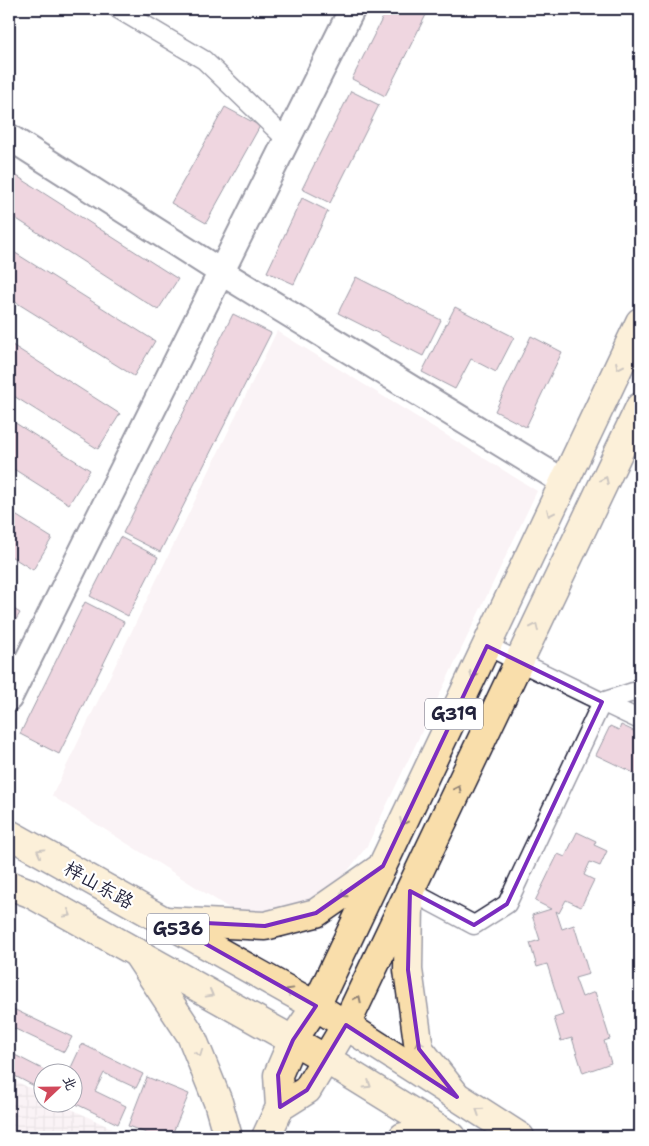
<svg xmlns="http://www.w3.org/2000/svg" width="649" height="1146" font-family="'Shantell Sans','LXGW WenKai TC',sans-serif">
	<style>
		.built { fill: #f4e4ea }
		.industrial { fill: url(#industrial-grid) }
		.building { fill: #dba5ba; stroke: #22223b }
		.lines { fill: none; stroke-linecap: round; stroke-linejoin: round }
		.street-casing { stroke: #22223b; stroke-width: 21 }
		.secondary-casing { stroke: #22223b; stroke-width: 29 }
		.primary-casing { stroke: #22223b; stroke-width: 31 }
		.highway-casing { stroke: #22223b; stroke-width: 31 }
		.street { stroke: #fff; stroke-width: 18 }
		.secondary { stroke: #fff; stroke-width: 25 }
		.primary { stroke: #f9deab; stroke-width: 28 }
		.highway { stroke: #f9deab; stroke-width: 28 }
		.oneway { stroke: #8e8073 }
		.marked { fill: none; stroke: #7b2cbf; stroke-width: 4; stroke-linejoin: round }
		.labels { text-anchor: middle; dominant-baseline: central; stroke-width: 4.5; stroke-linejoin: round; paint-order: stroke }
		.shield { fill: #fff; stroke: #646476; stroke-width: 1 }
		.shield-label { font-size: 18px; font-weight: bold; fill: #22223b }
		.street-label { font-size: 19px; fill: #22223b; stroke: #fff }
	</style>
	<defs>
		<pattern id="industrial-grid" width="8" height="8" patternUnits="userSpaceOnUse" patternTransform="scale(1.25)"><rect width="8" height="8" fill="#f4e4ea"/><path d="M0 4h8M4 0v8" fill="none" stroke="#d1c3ca"/></pattern>
	</defs>
	<rect width="100%" height="100%" fill="#fff"/>
	<filter id="ink" filterUnits="userSpaceOnUse"><feTurbulence type="fractalNoise" baseFrequency=".02" numOctaves="2"/><feDisplacementMap in="SourceGraphic" scale="10" xChannelSelector="R" yChannelSelector="G"/><feConvolveMatrix kernelMatrix="1 2 1 2 8 2 1 2 1" color-interpolation-filters="sRGB"/></filter>
	<g filter="url(#ink)">
		<!-- built -->
		<path class="built" d="M 277,331 L 537,491 L 367,846 L 336,886 L 295,913 L 237,913 L 52,796 Z"/>
		<!-- industrial -->
		<path class="industrial" d="M 9,1078 L 42,1094 L 42,1104 L 61,1104 L 115,1130 L 112,1137 L 9,1137 Z"/>
		<!-- building -->
		<path class="building" d="M 387,9 L 429,9 L 385,96 L 352,79 Z
			M 351,91 L 379,105 L 330,203 L 302,189 Z
			M 225,107 L 260,126 L 206,223 L 171,203 Z
			M 9,171 L 178,279 L 158,310 L 9,214 Z
			M 302,198 L 328,211 L 294,284 L 267,272 Z
			M 9,249 L 155,341 L 134,376 L 9,298 Z
			M 356,277 L 441,320 L 423,356 L 338,313 Z
			M 455,307 L 514,337 L 496,372 L 471,359 L 455,389 L 422,372 Z
			M 233,314 L 271,333 L 160,552 L 123,533 Z
			M 531,336 L 562,352 L 526,427 L 495,411 Z
			M 9,343 L 120,414 L 98,449 L 9,393 Z
			M 9,419 L 90,470 L 69,504 L 9,466 Z
			M 9,511 L 52,538 L 33,570 L 9,555 Z
			M 120,537 L 158,557 L 128,616 L 90,596 Z
			M 85,602 L 124,622 L 59,754 L 20,734 Z
			M 9,606 L 20,613 L 9,631 Z
			M 621,725 L 640,734 L 640,776 L 596,755 L 610,726 L 619,730 Z
			M 577,832 L 596,841 L 594,845 L 607,851 L 600,866 L 590,862 L 584,875 L 594,880 L 581,907 L 566,900 L 559,913 L 556,911 L 562,929 L 574,925 L 589,974 L 575,978 L 582,997 L 595,992 L 610,1039 L 604,1041 L 611,1063 L 583,1073 L 572,1038 L 561,1041 L 554,1018 L 563,1015 L 547,964 L 537,967 L 530,943 L 540,940 L 532,915 L 551,909 L 535,901 L 558,854 L 565,857 Z
			M 9,1007 L 72,1037 L 64,1052 L 9,1026 Z
			M 82,1044 L 143,1074 L 136,1088 L 104,1073 L 95,1091 L 126,1106 L 118,1124 L 72,1102 L 72,1074 L 68,1074 Z
			M 9,1052 L 52,1074 L 42,1074 L 42,1090 L 9,1073 Z
			M 147,1077 L 189,1094 L 171,1137 L 156,1137 L 128,1126 Z
			M 124,1131 L 141,1137 L 121,1137 Z"/>
		<g class="lines">
			<defs>
				<path id="street" d="M 118,9 L 204,60 L 287,140
					M 487,646 L 602,702 L 633,692 L 640,695
					M 410,891 L 474,925 L 507,904 L 602,702 L 640,720"/>
				<path id="secondary" d="M 9,137 L 221,272 L 564,482
					M 9,698 L 352,9"/>
				<path id="primary" d="M 409,902 L 408,970 L 419,1049 L 454,1093
					M 165,921 L 265,926 L 316,913 L 382,867
					M 136,952 L 191,1035 L 218,1102 L 228,1137
					M 280,1107 L 307,1090 L 346,1025 L 640,407
					M 266,1137 L 280,1107 L 278,1075 L 293,1040 L 316,1006 L 640,322
					M 403,1137 L 441,1131"/>
				<path id="highway" d="M 9,834 L 316,1006 L 520,1137
					M 9,885 L 30,893 L 326,1059 L 452,1137"/>
			</defs>
			<!-- street casing -->
			<use href="#street" class="street-casing"/>
			<!-- secondary casing -->
			<use href="#secondary" class="secondary-casing"/>
			<!-- primary casing -->
			<use href="#primary" class="primary-casing"/>
			<!-- highway casing -->
			<use href="#highway" class="highway-casing"/>
			<!-- street -->
			<use href="#street" class="street"/>
			<!-- secondary -->
			<use href="#secondary" class="secondary"/>
			<!-- primary -->
			<use href="#primary" class="primary"/>
			<!-- highway -->
			<use href="#highway" class="highway"/>
		</g>
		<!-- one-way arrows -->
		<defs><path id="oneway-chevron" d="M-2-3.5L2.5 0L-2 3.5" fill="none" stroke-width="1.6" stroke-linecap="round" stroke-linejoin="round" transform="scale(1.25)"/></defs>
		<g class="oneway">
			<use href="#oneway-chevron" transform="translate(619 366) rotate(115)"/>
			<use href="#oneway-chevron" transform="translate(605 480) rotate(-65)"/>
			<use href="#oneway-chevron" transform="translate(550 513) rotate(115)"/>
			<use href="#oneway-chevron" transform="translate(535 627) rotate(-65)"/>
			<use href="#oneway-chevron" transform="translate(473 675) rotate(115)"/>
			<use href="#oneway-chevron" transform="translate(458 789) rotate(-64)"/>
			<use href="#oneway-chevron" transform="translate(403 822) rotate(115)"/>
			<use href="#oneway-chevron" transform="translate(40 852) rotate(-151)"/>
			<use href="#oneway-chevron" transform="translate(343 894) rotate(145)"/>
			<use href="#oneway-chevron" transform="translate(68 914) rotate(29)"/>
			<use href="#oneway-chevron" transform="translate(289 991) rotate(-151)"/>
			<use href="#oneway-chevron" transform="translate(210 994) rotate(29)"/>
			<use href="#oneway-chevron" transform="translate(358 999) rotate(-64)"/>
			<use href="#oneway-chevron" transform="translate(419 1043) rotate(-104)"/>
			<use href="#oneway-chevron" transform="translate(199 1053) rotate(69)"/>
			<use href="#oneway-chevron" transform="translate(368 1085) rotate(32)"/>
			<use href="#oneway-chevron" transform="translate(479 1111) rotate(-147)"/>
		</g>
	</g>
	<!-- marked area -->
	<path d="M0 0H649V1146H0ZM 487,646 L 602,702 L 507,904 L 474,925 L 410,891 L 408,970 L 419,1049 L 457,1097 L 346,1025 L 307,1090 L 280,1107 L 278,1075 L 293,1040 L 316,1006 L 165,921 L 265,926 L 316,913 L 383,866 Z" fill="#fff" fill-opacity=".55" fill-rule="evenodd"/>
	<path class="marked" d="M 487,646 L 602,702 L 507,904 L 474,925 L 410,891 L 408,970 L 419,1049 L 457,1097 L 346,1025 L 307,1090 L 280,1107 L 278,1075 L 293,1040 L 316,1006 L 165,921 L 265,926 L 316,913 L 383,866 Z"/>
	<g class="labels">
		<!-- shield labels -->
		<g class="shield">
			<rect x="425" y="698.5" width="58" height="31" rx="4"/>
			<rect x="147" y="913.5" width="62" height="31" rx="4"/>
		</g>
		<g class="shield-label">
			<text x="454" y="714">G319</text>
			<text x="178" y="929">G536</text>
		</g>
		<!-- street labels -->
		<g class="street-label">
			<text transform="translate(99 885) rotate(29)">梓山东路</text>
		</g>
	</g>
	<!-- margin -->
	<rect width="649" height="1146" fill="none" stroke="#fff" stroke-width="30"/>
	<rect x="15" y="15" width="619" height="1116" fill="none" stroke="#22223b" stroke-width="2" filter="url(#ink)"/>
	<!-- north arrow -->
	<g transform="translate(58 1088) rotate(68)"><circle r="24" fill="#ffffff" stroke="#a7a7b1"/>
	<path d="M0-4L9 19L0 12L-9 19Z" fill="#d1495b"/>
	<text y="-8" font-size="14" font-weight="bold" text-anchor="middle" fill="#22223b">北</text>
	</g>
</svg>
